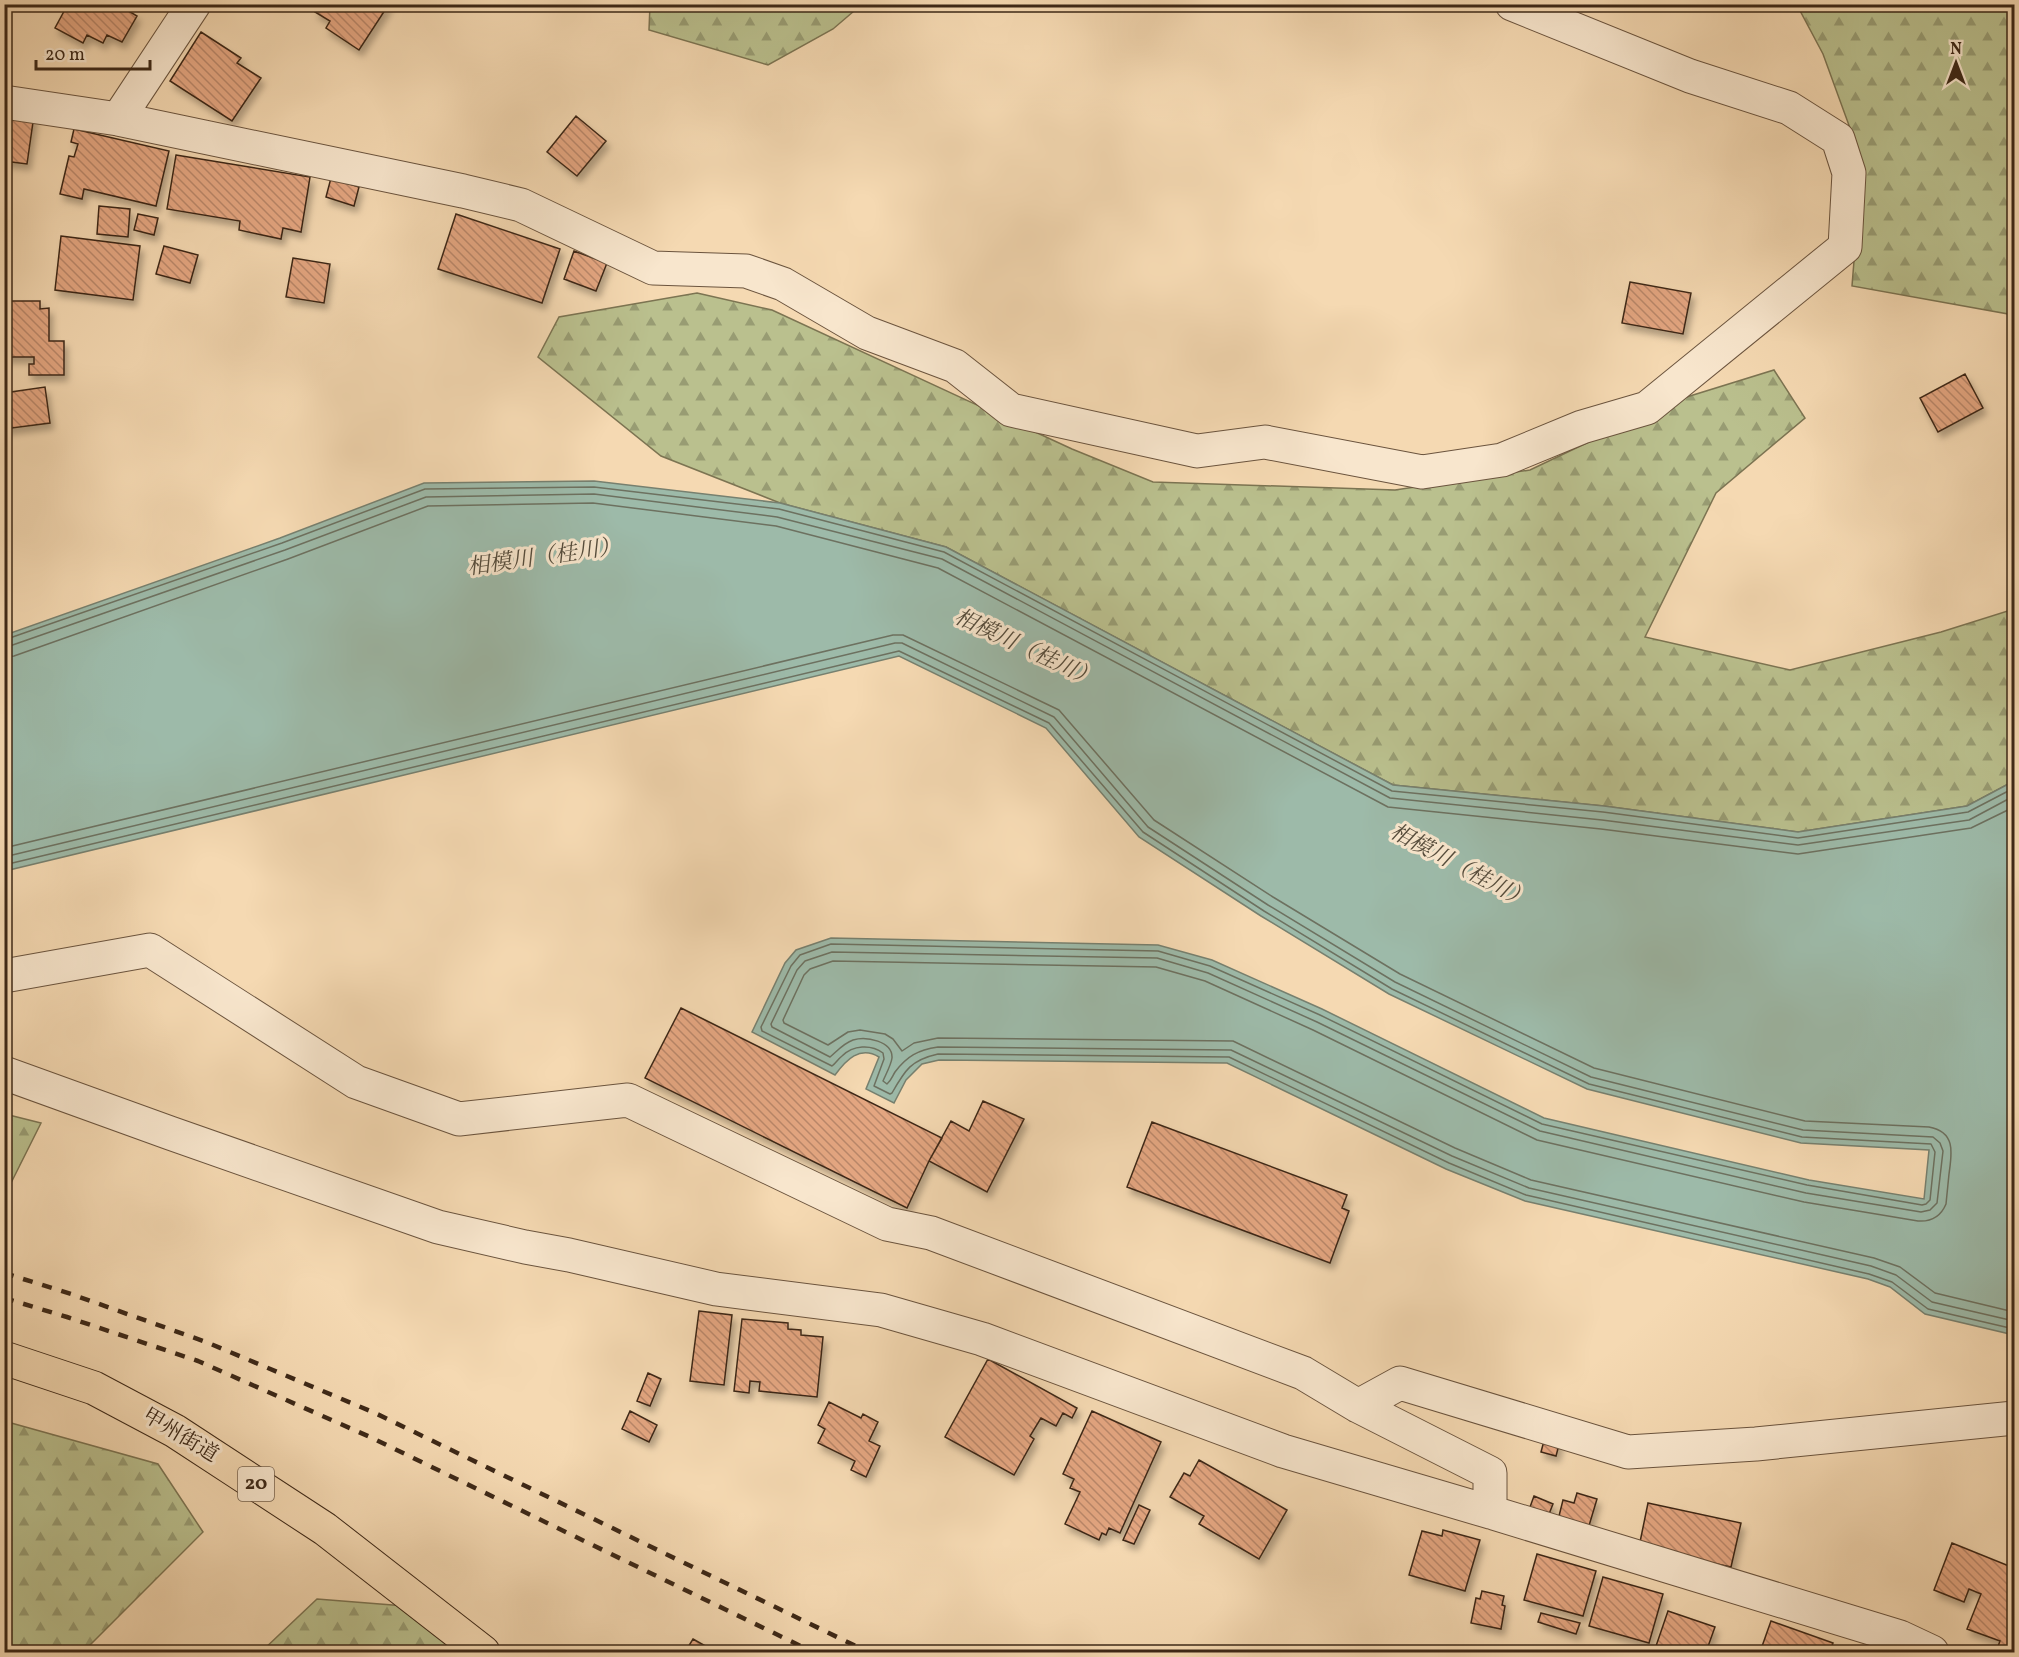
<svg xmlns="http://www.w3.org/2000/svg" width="2019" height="1657" font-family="Vollkorn,'Noto Serif JP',serif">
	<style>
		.forest { fill: url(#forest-firs); stroke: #7c7452; stroke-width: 1.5 }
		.water { fill: #9dbaa9; stroke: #77806f; stroke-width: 1.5 }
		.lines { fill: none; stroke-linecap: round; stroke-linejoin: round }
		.shore { stroke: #6d7160; stroke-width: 1.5 }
		.building { fill: url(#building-back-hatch); stroke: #3d2817; stroke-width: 1.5; filter: url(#shadow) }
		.minor-casing { stroke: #6b543e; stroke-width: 35 }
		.highway-casing { stroke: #3d2817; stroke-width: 35 }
		.minor { stroke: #f8e6cd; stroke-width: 33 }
		.highway { stroke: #f5d9b2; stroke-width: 33 }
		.rail { stroke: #3d2817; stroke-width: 4.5; stroke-dasharray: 10 10; stroke-linecap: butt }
		.labels { text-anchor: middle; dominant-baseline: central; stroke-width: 6; stroke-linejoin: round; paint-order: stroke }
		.shield { fill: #f8e6cd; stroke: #75614e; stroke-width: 1.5 }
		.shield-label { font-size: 20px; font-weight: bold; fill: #3d2817 }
		.street-label { font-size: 21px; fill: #3d2817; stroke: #f8e6cd }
		.water-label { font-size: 22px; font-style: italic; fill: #554c3c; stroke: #f8e6cd }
	</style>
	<defs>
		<pattern id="forest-firs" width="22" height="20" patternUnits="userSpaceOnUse" patternTransform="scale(1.5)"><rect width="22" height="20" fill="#bac08e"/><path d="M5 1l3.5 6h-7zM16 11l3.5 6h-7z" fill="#989c73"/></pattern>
		<pattern id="building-back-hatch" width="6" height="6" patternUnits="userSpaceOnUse" patternTransform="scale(1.5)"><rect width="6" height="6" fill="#e4a681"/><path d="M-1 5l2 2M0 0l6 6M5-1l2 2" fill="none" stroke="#ba8769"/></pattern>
		<filter id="shadow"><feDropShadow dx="3.5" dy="6" stdDeviation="3" flood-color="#0004"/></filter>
	</defs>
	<rect width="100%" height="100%" fill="#f5d9b2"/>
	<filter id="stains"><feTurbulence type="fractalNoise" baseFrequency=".00333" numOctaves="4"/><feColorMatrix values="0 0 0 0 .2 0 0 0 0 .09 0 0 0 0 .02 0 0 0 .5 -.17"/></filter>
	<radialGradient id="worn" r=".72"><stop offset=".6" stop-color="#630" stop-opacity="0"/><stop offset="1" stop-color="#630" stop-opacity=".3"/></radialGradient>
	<!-- forest -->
	<path class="forest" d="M 650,5 L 650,4 L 861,5 L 833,29 L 768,65 L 649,30 Z
		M 1797,5 L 2014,5 L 2014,315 L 1852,286 L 1862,161 L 1823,54 Z
		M 697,293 L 772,310 L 1072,449 L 1153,482 L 1395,490 L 1530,470 L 1677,400 L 1774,370 L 1805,418 L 1716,493 L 1645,637 L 1790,670 L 1941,632 L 2014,609 L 2014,781 L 1967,806 L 1798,832 L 1604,806 L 1393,785 L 946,547 L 780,503 L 661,456 L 538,357 L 559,317 Z
		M 5,1114 L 41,1123 L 8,1189 L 4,1188 Z
		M 4,1421 L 158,1464 L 203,1532 L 83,1652 L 5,1652 Z
		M 317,1599 L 405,1606 L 464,1652 L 261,1652 Z"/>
	<!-- water -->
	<path class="water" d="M 594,481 L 780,503 L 946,547 L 1393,785 L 1604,806 L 1798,832 L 1967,806 L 2014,781 L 2014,1335 L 1925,1314 L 1890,1287 L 1868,1279 L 1525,1201 L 1446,1169 L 1227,1063 L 939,1060 L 922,1064 L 906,1080 L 894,1103 L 866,1089 L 879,1057 C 860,1045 846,1060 835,1075 L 752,1032 L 785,963 L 796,950 L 831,938 L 1158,945 L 1212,960 L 1322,1009 L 1544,1118 L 1809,1180 L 1924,1199 L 1929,1150 L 1801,1143 L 1587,1089 L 1389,994 L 1261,916 L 1139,837 L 1046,728 L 899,656 L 5,871 L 5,635 L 280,538 L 424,483 Z"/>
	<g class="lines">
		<!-- shore -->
		<path class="shore" d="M 4,640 L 282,543 L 425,489 L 594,487 L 779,509 L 944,552 L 1392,791 L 1603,812 L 1798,838 L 1968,812 L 2014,788
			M 4,648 L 285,550 L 426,497 L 594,494 L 777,517 L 942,559 L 1390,798 L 1602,820 L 1798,845 L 1969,820 L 2014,796
			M 4,657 L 14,656 L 288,559 L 428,506 L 593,503 L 776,526 L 938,568 L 1388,807 L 1601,829 L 1798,854 L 1971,828 L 2014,807
			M 4,848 L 893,635 L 903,635 L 1059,710 L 1154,820 L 1273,897 L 1400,974 L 1594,1068 L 1805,1121 L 1929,1127 C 1956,1132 1952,1153 1949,1174 C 1948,1184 1947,1194 1946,1204 C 1941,1216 1932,1222 1918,1221 L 1804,1202 L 1537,1140 L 1313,1030 L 1205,981 L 1156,967 L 833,961 L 810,969 L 804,975 L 783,1020 L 784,1023 L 828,1045 L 848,1032 L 860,1030 L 885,1034 L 893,1039 L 902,1051 L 914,1043 L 938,1038 L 1233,1041 L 1455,1148 L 1531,1180 L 1874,1258 L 1900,1267 L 1935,1293 L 2014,1312
			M 4,857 L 895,643 L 902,643 L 1054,717 L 1148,827 L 1268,905 L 1395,982 L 1591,1077 L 1803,1130 L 1933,1137 L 1940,1143 L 1943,1151 L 1937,1203 L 1930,1210 L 1921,1212 L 1806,1193 L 1540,1131 L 1317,1022 L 1208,973 L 1157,958 L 832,952 L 805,961 L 797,970 L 771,1024 L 772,1027 L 830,1057 C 837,1051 844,1043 853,1040 C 866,1036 893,1041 892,1058 C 891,1065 886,1074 883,1081 L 887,1084 C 891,1081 892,1077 895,1072 C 907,1056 918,1050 938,1047 L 1231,1050 L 1452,1156 L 1529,1188 L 1871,1266 L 1896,1275 L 1932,1302 L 2014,1321
			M 4,865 L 899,651 L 1049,723 L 1143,832 L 1264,911 L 1392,989 L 1589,1084 L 1802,1137 L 1931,1144 L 1935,1152 L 1930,1200 L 1926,1204 L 1922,1205 L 1807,1185 L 1542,1124 L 1320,1015 L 1210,966 L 1158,951 L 831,944 L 800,955 L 791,966 L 761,1027 L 762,1031 L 832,1066 C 836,1063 838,1059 842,1056 C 853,1045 871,1044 883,1053 L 884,1059 L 874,1086 L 890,1094 L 892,1093 C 905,1070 911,1060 938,1054 L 1229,1057 L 1449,1163 L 1526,1195 L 1869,1274 L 1892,1282 L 1928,1309 L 2014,1329"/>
	</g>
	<!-- building -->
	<path class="building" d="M 68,4 L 117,4 L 137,16 L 122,42 L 107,35 L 103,43 L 87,35 L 83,43 L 55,28 Z
		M 320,4 L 389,4 L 359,50 L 326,28 L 330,21 L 315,12 Z
		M 201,32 L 241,58 L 237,63 L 261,78 L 232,121 L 170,81 Z
		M 4,110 L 34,115 L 27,164 L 4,161 Z
		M 576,116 L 606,141 L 577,176 L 547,152 Z
		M 74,129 L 169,151 L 156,206 L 84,189 L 82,199 L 60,194 L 69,156 L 74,157 L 78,144 L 71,142 Z
		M 176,155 L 310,177 L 301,232 L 283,228 L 281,239 L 239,230 L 240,221 L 167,209 Z
		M 331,178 L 359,187 L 354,206 L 326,197 Z
		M 99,206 L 130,209 L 128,237 L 97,234 Z
		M 138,214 L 158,218 L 154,235 L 134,230 Z
		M 456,214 L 560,249 L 542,303 L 438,269 Z
		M 61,236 L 140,246 L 133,300 L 55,290 Z
		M 164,246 L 198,255 L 190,283 L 156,274 Z
		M 574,251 L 607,263 L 596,291 L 564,279 Z
		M 293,258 L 330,264 L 324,303 L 286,297 Z
		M 1630,282 L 1691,293 L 1683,334 L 1622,323 Z
		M 4,301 L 40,301 L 40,309 L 49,308 L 49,341 L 64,341 L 64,375 L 29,375 L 29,364 L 34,364 L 34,357 L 4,357 Z
		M 1965,374 L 1983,408 L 1938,432 L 1920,398 Z
		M 45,387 L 50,423 L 4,429 L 4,393 Z
		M 681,1008 L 942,1138 L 929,1161 L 907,1208 L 645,1078 Z
		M 983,1101 L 1024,1119 L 987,1192 L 929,1161 L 951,1121 L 969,1131 Z
		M 1152,1122 L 1347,1195 L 1342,1208 L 1349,1211 L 1330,1263 L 1127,1187 Z
		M 699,1311 L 732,1315 L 724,1385 L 690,1381 Z
		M 742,1319 L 788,1323 L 788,1329 L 801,1330 L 801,1335 L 823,1337 L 817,1397 L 759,1391 L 760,1382 L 750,1381 L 749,1393 L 734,1391 Z
		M 988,1359 L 1077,1408 L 1072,1418 L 1063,1413 L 1056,1426 L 1041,1418 L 1030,1436 L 1034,1439 L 1014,1475 L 945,1437 Z
		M 648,1373 L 661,1379 L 650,1406 L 637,1401 Z
		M 829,1402 L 861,1418 L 863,1414 L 878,1422 L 869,1441 L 880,1446 L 866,1477 L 851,1470 L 855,1461 L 818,1443 L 825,1429 L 818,1425 Z
		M 630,1411 L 657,1425 L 649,1442 L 622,1429 Z
		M 1092,1411 L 1161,1442 L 1120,1533 L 1109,1528 L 1106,1535 L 1102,1533 L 1099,1540 L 1065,1524 L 1080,1492 L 1070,1488 L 1074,1479 L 1063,1474 Z
		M 1545,1437 L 1560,1441 L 1556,1456 L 1541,1452 Z
		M 1199,1460 L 1287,1510 L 1259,1559 L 1199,1524 L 1204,1516 L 1170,1497 L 1184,1473 L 1190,1476 Z
		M 1577,1493 L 1597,1499 L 1588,1529 L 1558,1520 L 1563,1500 L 1574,1503 Z
		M 1534,1496 L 1553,1504 L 1549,1514 L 1530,1507 Z
		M 1648,1503 L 1741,1523 L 1731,1567 L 1639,1547 Z
		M 1139,1505 L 1150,1510 L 1134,1544 L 1123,1540 Z
		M 1443,1530 L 1480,1540 L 1465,1591 L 1409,1575 L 1422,1531 L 1442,1536 Z
		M 1952,1543 L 2014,1568 L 2014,1652 L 2007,1652 L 1997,1649 L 2000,1641 L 1967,1629 L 1981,1594 L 1969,1589 L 1964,1602 L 1934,1590 Z
		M 1537,1554 L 1596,1571 L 1583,1616 L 1524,1600 Z
		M 1603,1577 L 1663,1594 L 1649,1643 L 1589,1626 Z
		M 1482,1591 L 1504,1596 L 1502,1605 L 1505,1606 L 1501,1629 L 1471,1623 L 1476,1598 L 1480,1599 Z
		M 1668,1611 L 1715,1627 L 1706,1652 L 1693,1652 L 1681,1648 L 1679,1652 L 1664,1652 L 1655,1649 Z
		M 1541,1613 L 1580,1623 L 1576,1634 L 1538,1622 Z
		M 1771,1621 L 1833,1643 L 1830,1652 L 1760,1652 Z
		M 693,1639 L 716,1652 L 685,1652 Z"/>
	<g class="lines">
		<defs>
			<path id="minor" d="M 4,102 L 118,119 L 463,191 L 521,205 L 653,268 L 746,271 L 783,284 L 867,333 L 955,366 L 1011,410 L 1197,451 L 1265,442 L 1422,472 L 1502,460 L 1582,427 L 1647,408 L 1845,247 L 1849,173 L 1838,139 L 1789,108 L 1690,76 L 1512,4
				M 118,119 L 194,4
				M 4,976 L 150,950 L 356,1082 L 459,1119 L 628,1100 L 887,1224 L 931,1233 L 1303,1373 L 1358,1406 L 1490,1473 L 1490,1512
				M 4,1073 L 170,1133 L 438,1227 L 525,1247 L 569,1255 L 716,1289 L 881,1310 L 982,1339 L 1283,1451 L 1490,1512 L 1900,1637 L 1932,1652
				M 1358,1406 L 1400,1383 L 1628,1452 L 1756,1444 L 2014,1418"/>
			<path id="highway" d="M 4,1358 L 94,1388 L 175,1431 L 325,1529 L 483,1652"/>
		</defs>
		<!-- minor casing -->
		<use href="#minor" class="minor-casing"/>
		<!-- highway casing -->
		<use href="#highway" class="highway-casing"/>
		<!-- minor -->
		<use href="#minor" class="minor"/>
		<!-- highway -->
		<use href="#highway" class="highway"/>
		<!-- rail -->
		<path class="rail" d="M 4,1273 L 71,1294 L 206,1342 L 375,1413 L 868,1652
			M 4,1298 L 67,1317 L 198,1361 L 370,1437 L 813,1652"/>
	</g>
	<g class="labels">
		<!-- shield labels -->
		<rect class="shield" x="238" y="1467" width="36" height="34" rx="4.5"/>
		<g class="shield-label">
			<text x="256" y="1484">20</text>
		</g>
		<!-- street labels -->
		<g class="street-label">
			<text transform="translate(180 1436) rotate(31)">甲州街道</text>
		</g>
		<!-- water labels -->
		<g class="water-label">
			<text transform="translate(544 558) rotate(-8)">相模川（桂川）</text>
			<text transform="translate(1025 649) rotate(25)">相模川（桂川）</text>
			<text transform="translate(1459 867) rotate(28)">相模川（桂川）</text>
		</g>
	</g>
	<!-- margin -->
	<rect width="2019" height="1657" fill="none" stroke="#f5d9b2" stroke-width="24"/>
	<rect x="6" y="6" width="2007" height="1645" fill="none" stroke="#3d2817" stroke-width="3"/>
	<rect x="12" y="12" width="1995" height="1633" fill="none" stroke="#3d2817" stroke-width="1.5"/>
	<!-- north arrow -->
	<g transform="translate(1956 63)" stroke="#f8e6cd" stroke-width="4.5" paint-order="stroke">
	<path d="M0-4.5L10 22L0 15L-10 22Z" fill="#3d2817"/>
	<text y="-9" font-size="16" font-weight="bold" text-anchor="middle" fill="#3d2817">N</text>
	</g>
	<!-- scale -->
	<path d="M36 60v9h114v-9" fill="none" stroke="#3d2817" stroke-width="3"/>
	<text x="45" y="60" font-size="18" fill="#3d2817" stroke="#f8e6cd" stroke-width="4.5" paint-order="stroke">20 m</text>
	<rect width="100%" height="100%" filter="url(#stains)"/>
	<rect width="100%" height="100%" fill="url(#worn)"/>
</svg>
